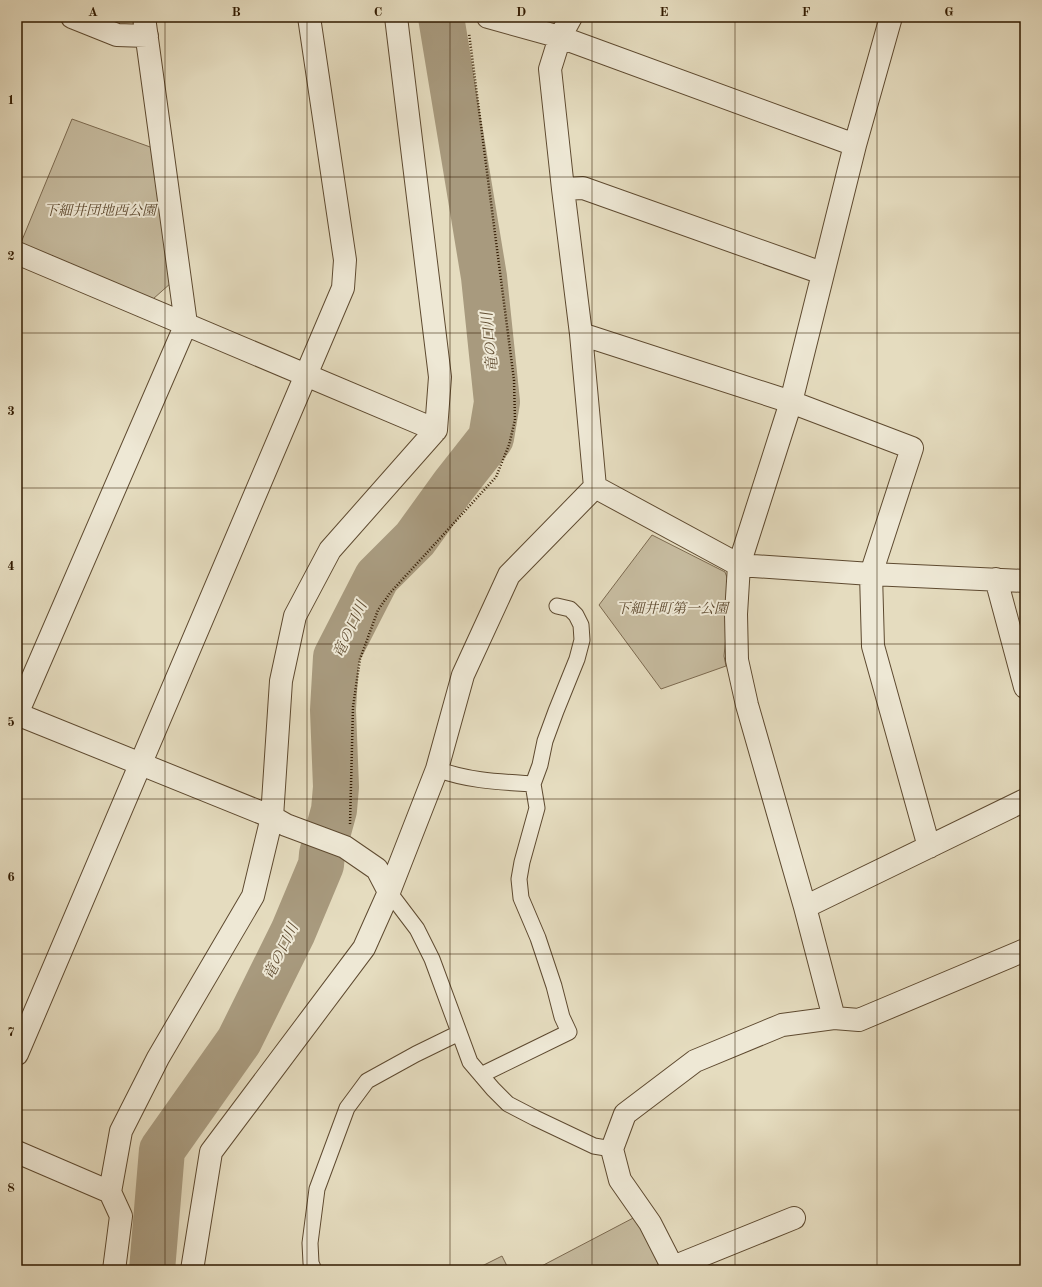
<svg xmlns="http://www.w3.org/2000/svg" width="1042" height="1287" font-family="'Old Standard TT','Noto Serif JP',serif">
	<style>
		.green { fill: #c6bb9f; stroke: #7c6a50 }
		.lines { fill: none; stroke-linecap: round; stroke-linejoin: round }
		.river { stroke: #a89a7e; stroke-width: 46 }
		.lane-casing { stroke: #5e4a30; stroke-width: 17 }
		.street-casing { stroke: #5e4a30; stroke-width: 24 }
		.path { stroke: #311a00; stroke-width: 2.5; stroke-dasharray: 1 2; stroke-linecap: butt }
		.lane { stroke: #eee8d5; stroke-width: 15 }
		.street { stroke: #eee8d5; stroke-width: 22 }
		.grid { fill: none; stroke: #311a00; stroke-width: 1; stroke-opacity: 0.55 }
		.labels { text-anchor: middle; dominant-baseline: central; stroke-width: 4; stroke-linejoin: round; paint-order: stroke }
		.park-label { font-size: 14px; font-style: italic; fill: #5e4a30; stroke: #eee8d5 }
		.water-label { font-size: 15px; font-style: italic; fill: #614d32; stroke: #eee8d5 }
		.neatline { fill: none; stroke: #311a00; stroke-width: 1.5 }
		.grid-label { font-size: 13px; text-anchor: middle; font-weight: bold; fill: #311a00 }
	</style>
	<rect width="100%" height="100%" fill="#e5dcbf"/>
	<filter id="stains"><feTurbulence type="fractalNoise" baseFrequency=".005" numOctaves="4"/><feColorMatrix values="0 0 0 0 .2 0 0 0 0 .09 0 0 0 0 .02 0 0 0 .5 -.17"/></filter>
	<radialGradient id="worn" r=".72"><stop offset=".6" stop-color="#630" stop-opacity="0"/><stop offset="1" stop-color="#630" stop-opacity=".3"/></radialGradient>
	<!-- green -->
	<path class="green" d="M 72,119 L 153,148 L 171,283 L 153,299 L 20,245 Z
		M 652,535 L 725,572 L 731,588 L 724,656 L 726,666 L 661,689 L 599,605 Z
		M 637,1216 L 661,1270 L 534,1270 Z
		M 502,1256 L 509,1270 L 474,1270 Z"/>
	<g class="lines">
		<!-- river -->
		<path class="river" d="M 152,1270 L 162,1150 L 239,1041 L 293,932 L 321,865 L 322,854 L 334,810 L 336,787 L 333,710 L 336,657 L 377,577 L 415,539 L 454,485 L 491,438 L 497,402 L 484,277 L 441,17"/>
		<defs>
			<path id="lane" d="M 437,769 C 468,781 501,782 533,784
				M 389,892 L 417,929 L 432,959 L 470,1062 L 493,1089 L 508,1104 L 535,1118 L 594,1146 L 612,1149
				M 481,1075 L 569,1032 L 562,1017 L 554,986 L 538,938 L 521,898 L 519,879 L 522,862 L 537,808 L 533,784 L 540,765 L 545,741 L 556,711 L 577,659 L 582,640 L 581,625 L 576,615 L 570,609 L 557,606
				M 314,1270 L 311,1263 L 310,1243 L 317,1189 L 347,1108 L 367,1081 L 416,1054 L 459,1033"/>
			<path id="street" d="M 72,17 L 117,35 L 147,36
				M 488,17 L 560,37 L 855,145
				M 571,17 L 560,37 L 550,69 L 563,189 L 581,334 L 595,487
				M 563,189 L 583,188 L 822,273
				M 17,253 L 436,430
				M 581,334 L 791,402 L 912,448 L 871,574 L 873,646 L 929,847
				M 595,487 L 739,565 L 871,574 L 1025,581
				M 996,579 L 1025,687
				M 17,714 L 186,324 L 144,17
				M 17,714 L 272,817 L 286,825 L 345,847 L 377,869 L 389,892
				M 805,907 L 1025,800
				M 834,1018 L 859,1020 L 1025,950
				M 17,1054 L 343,288 L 345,260 L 309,17
				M 17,1152 L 110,1192 L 121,1131 L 158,1058 L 253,896 L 272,817 L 281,681 L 295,616 L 330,550 L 436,430 L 440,377 L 396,17
				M 110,1192 L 121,1216 L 114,1270
				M 673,1267 L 794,1218
				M 192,1270 L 211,1152 L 364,948 L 389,892 L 437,769 L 463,675 L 509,575 L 595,487
				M 674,1270 L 650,1223 L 620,1180 L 612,1149 L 625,1114 L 695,1061 L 782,1025 L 834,1018 L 805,907 L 747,705 L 737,660 L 736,614 L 739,565 L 791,402 L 855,145 L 891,17"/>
		</defs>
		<!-- lane casing -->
		<use href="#lane" class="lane-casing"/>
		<!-- street casing -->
		<use href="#street" class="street-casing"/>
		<!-- path -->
		<path class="path" d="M 350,824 L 353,707 L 360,659 L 378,610 L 390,593 L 496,477 L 509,445 L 515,420 L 514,380 L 469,33"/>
		<!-- lane -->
		<use href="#lane" class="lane"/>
		<!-- street -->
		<use href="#street" class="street"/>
	</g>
	<!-- grid -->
	<path class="grid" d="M 165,17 L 165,1270M 307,17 L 307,1270M 450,17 L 450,1270M 592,17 L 592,1270M 735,17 L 735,1270M 877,17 L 877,1270M 17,177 L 1025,177M 17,333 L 1025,333M 17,488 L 1025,488M 17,644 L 1025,644M 17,799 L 1025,799M 17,954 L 1025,954M 17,1110 L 1025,1110"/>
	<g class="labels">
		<!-- park labels -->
		<g class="park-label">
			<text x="100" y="211">下細井団地西公園</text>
			<text x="672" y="609">下細井町第一公園</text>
		</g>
		<!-- water labels -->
		<g class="water-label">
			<text transform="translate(491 342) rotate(-96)">竜の口川</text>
			<text transform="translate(351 630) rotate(-65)">竜の口川</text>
			<text transform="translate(282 952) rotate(-64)">竜の口川</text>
		</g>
	</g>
	<!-- margin -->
	<rect width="1042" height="1287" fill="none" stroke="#e5dcbf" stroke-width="44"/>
	<rect x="22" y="22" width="998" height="1243" class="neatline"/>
	<g class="grid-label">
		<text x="93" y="16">A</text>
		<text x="236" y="16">B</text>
		<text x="378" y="16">C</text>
		<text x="521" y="16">D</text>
		<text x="664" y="16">E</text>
		<text x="806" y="16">F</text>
		<text x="949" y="16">G</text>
		<text x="11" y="104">1</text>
		<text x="11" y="260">2</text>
		<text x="11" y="415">3</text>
		<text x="11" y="570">4</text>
		<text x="11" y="726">5</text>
		<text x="11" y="881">6</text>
		<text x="11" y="1036">7</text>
		<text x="11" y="1192">8</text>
	</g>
	<rect width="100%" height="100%" filter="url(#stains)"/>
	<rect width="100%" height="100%" fill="url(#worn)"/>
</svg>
